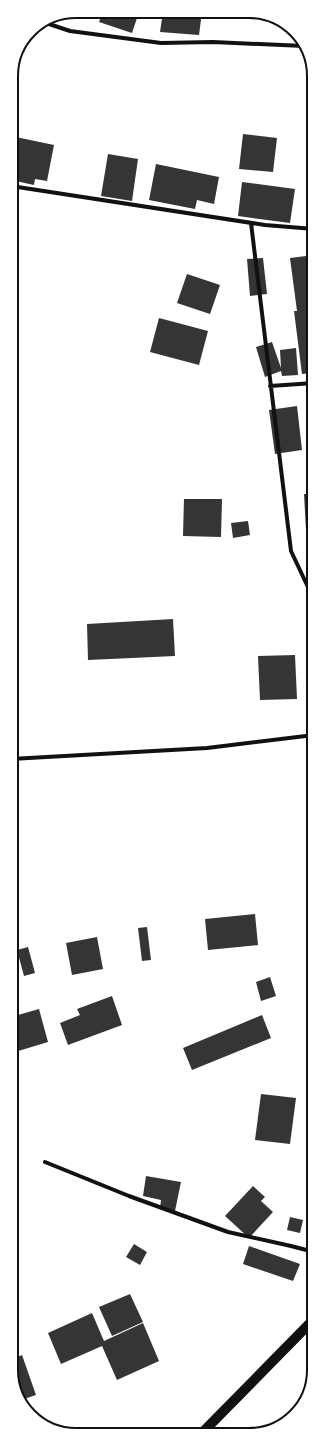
<svg xmlns="http://www.w3.org/2000/svg" width="325" height="1446" font-family="'PT Sans Narrow',sans-serif">
	<style>
		.building { fill: #353535 }
		.lines { fill: none; stroke-linecap: round; stroke-linejoin: round }
		.minor { stroke: #111; stroke-width: 4 }
		.primary { stroke: #111; stroke-width: 10 }
		.rim { fill: none; stroke: #111; stroke-width: 2 }
	</style>
	<rect width="100%" height="100%" fill="#fff"/>
	<!-- building -->
	<path class="building" d="M 103,11 L 139,12 L 132,33 L 99,22 Z
		M 163,12 L 202,12 L 199,35 L 160,32 Z
		M 243,134 L 277,138 L 273,172 L 239,169 Z
		M 11,136 L 54,145 L 47,181 L 35,179 L 34,185 L 11,180 Z
		M 108,154 L 138,159 L 132,201 L 101,196 Z
		M 156,164 L 219,177 L 214,204 L 197,200 L 195,209 L 149,200 Z
		M 242,182 L 295,189 L 290,223 L 238,216 Z
		M 306,194 L 314,194 L 314,221 L 306,221 Z
		M 314,255 L 314,373 L 302,374 L 294,311 L 297,311 L 290,258 Z
		M 263,258 L 267,294 L 250,296 L 247,259 Z
		M 187,274 L 220,285 L 210,314 L 177,303 Z
		M 159,318 L 208,331 L 199,365 L 150,352 Z
		M 272,342 L 281,368 L 280,350 L 296,348 L 298,375 L 282,376 L 281,371 L 265,377 L 256,347 Z
		M 297,406 L 302,450 L 275,454 L 269,410 Z
		M 304,494 L 314,494 L 314,530 L 306,530 Z
		M 184,499 L 222,499 L 221,537 L 183,536 Z
		M 248,521 L 250,535 L 233,538 L 231,523 Z
		M 173,619 L 175,656 L 88,660 L 87,624 Z
		M 295,655 L 297,699 L 260,700 L 258,656 Z
		M 255,914 L 258,945 L 208,950 L 205,919 Z
		M 147,927 L 151,960 L 142,961 L 138,928 Z
		M 97,937 L 103,969 L 72,975 L 66,943 Z
		M 28,947 L 35,973 L 24,976 L 17,950 Z
		M 270,977 L 276,996 L 261,1001 L 256,982 Z
		M 112,996 L 122,1025 L 68,1045 L 60,1023 L 80,1015 L 77,1009 Z
		M 39,1009 L 48,1042 L 15,1052 L 11,1041 L 11,1017 Z
		M 262,1015 L 271,1038 L 192,1070 L 183,1048 Z
		M 261,1094 L 296,1098 L 290,1144 L 255,1140 Z
		M 146,1176 L 181,1182 L 175,1211 L 160,1208 L 161,1200 L 143,1196 Z
		M 253,1186 L 265,1197 L 261,1201 L 273,1212 L 249,1238 L 225,1216 Z
		M 290,1217 L 303,1220 L 300,1233 L 287,1230 Z
		M 134,1244 L 147,1252 L 140,1265 L 126,1257 Z
		M 249,1246 L 300,1264 L 293,1281 L 243,1264 Z
		M 130,1294 L 143,1322 L 112,1336 L 99,1307 Z
		M 92,1313 L 104,1341 L 143,1323 L 159,1361 L 117,1380 L 102,1346 L 61,1364 L 48,1333 Z
		M 22,1355 L 36,1395 L 21,1400 L 12,1378 L 12,1359 Z"/>
	<g class="lines">
		<!-- minor -->
		<path class="minor" d="M 46,23 L 70,31 L 161,43 L 213,42 L 304,46
			M 11,186 L 265,225 L 314,229
			M 251,223 L 291,551 L 314,600
			M 270,386 L 314,383
			M 11,759 L 207,748 L 314,735
			M 45,1162 L 129,1196 L 228,1232 L 291,1246 L 314,1252
			M 205,1431 L 214,1434"/>
		<!-- primary -->
		<path class="primary" d="M 201,1434 L 314,1319"/>
	</g>
	<!-- crop -->
	<path d="M0 0H325V1446H0ZM76 18H249A58 58 0 0 1 307 76V1370A58 58 0 0 1 249 1428H76A58 58 0 0 1 18 1370V76A58 58 0 0 1 76 18Z" fill="#fff" fill-rule="evenodd"/>
	<path class="rim" d="M76 18H249A58 58 0 0 1 307 76V1370A58 58 0 0 1 249 1428H76A58 58 0 0 1 18 1370V76A58 58 0 0 1 76 18Z"/>
</svg>
